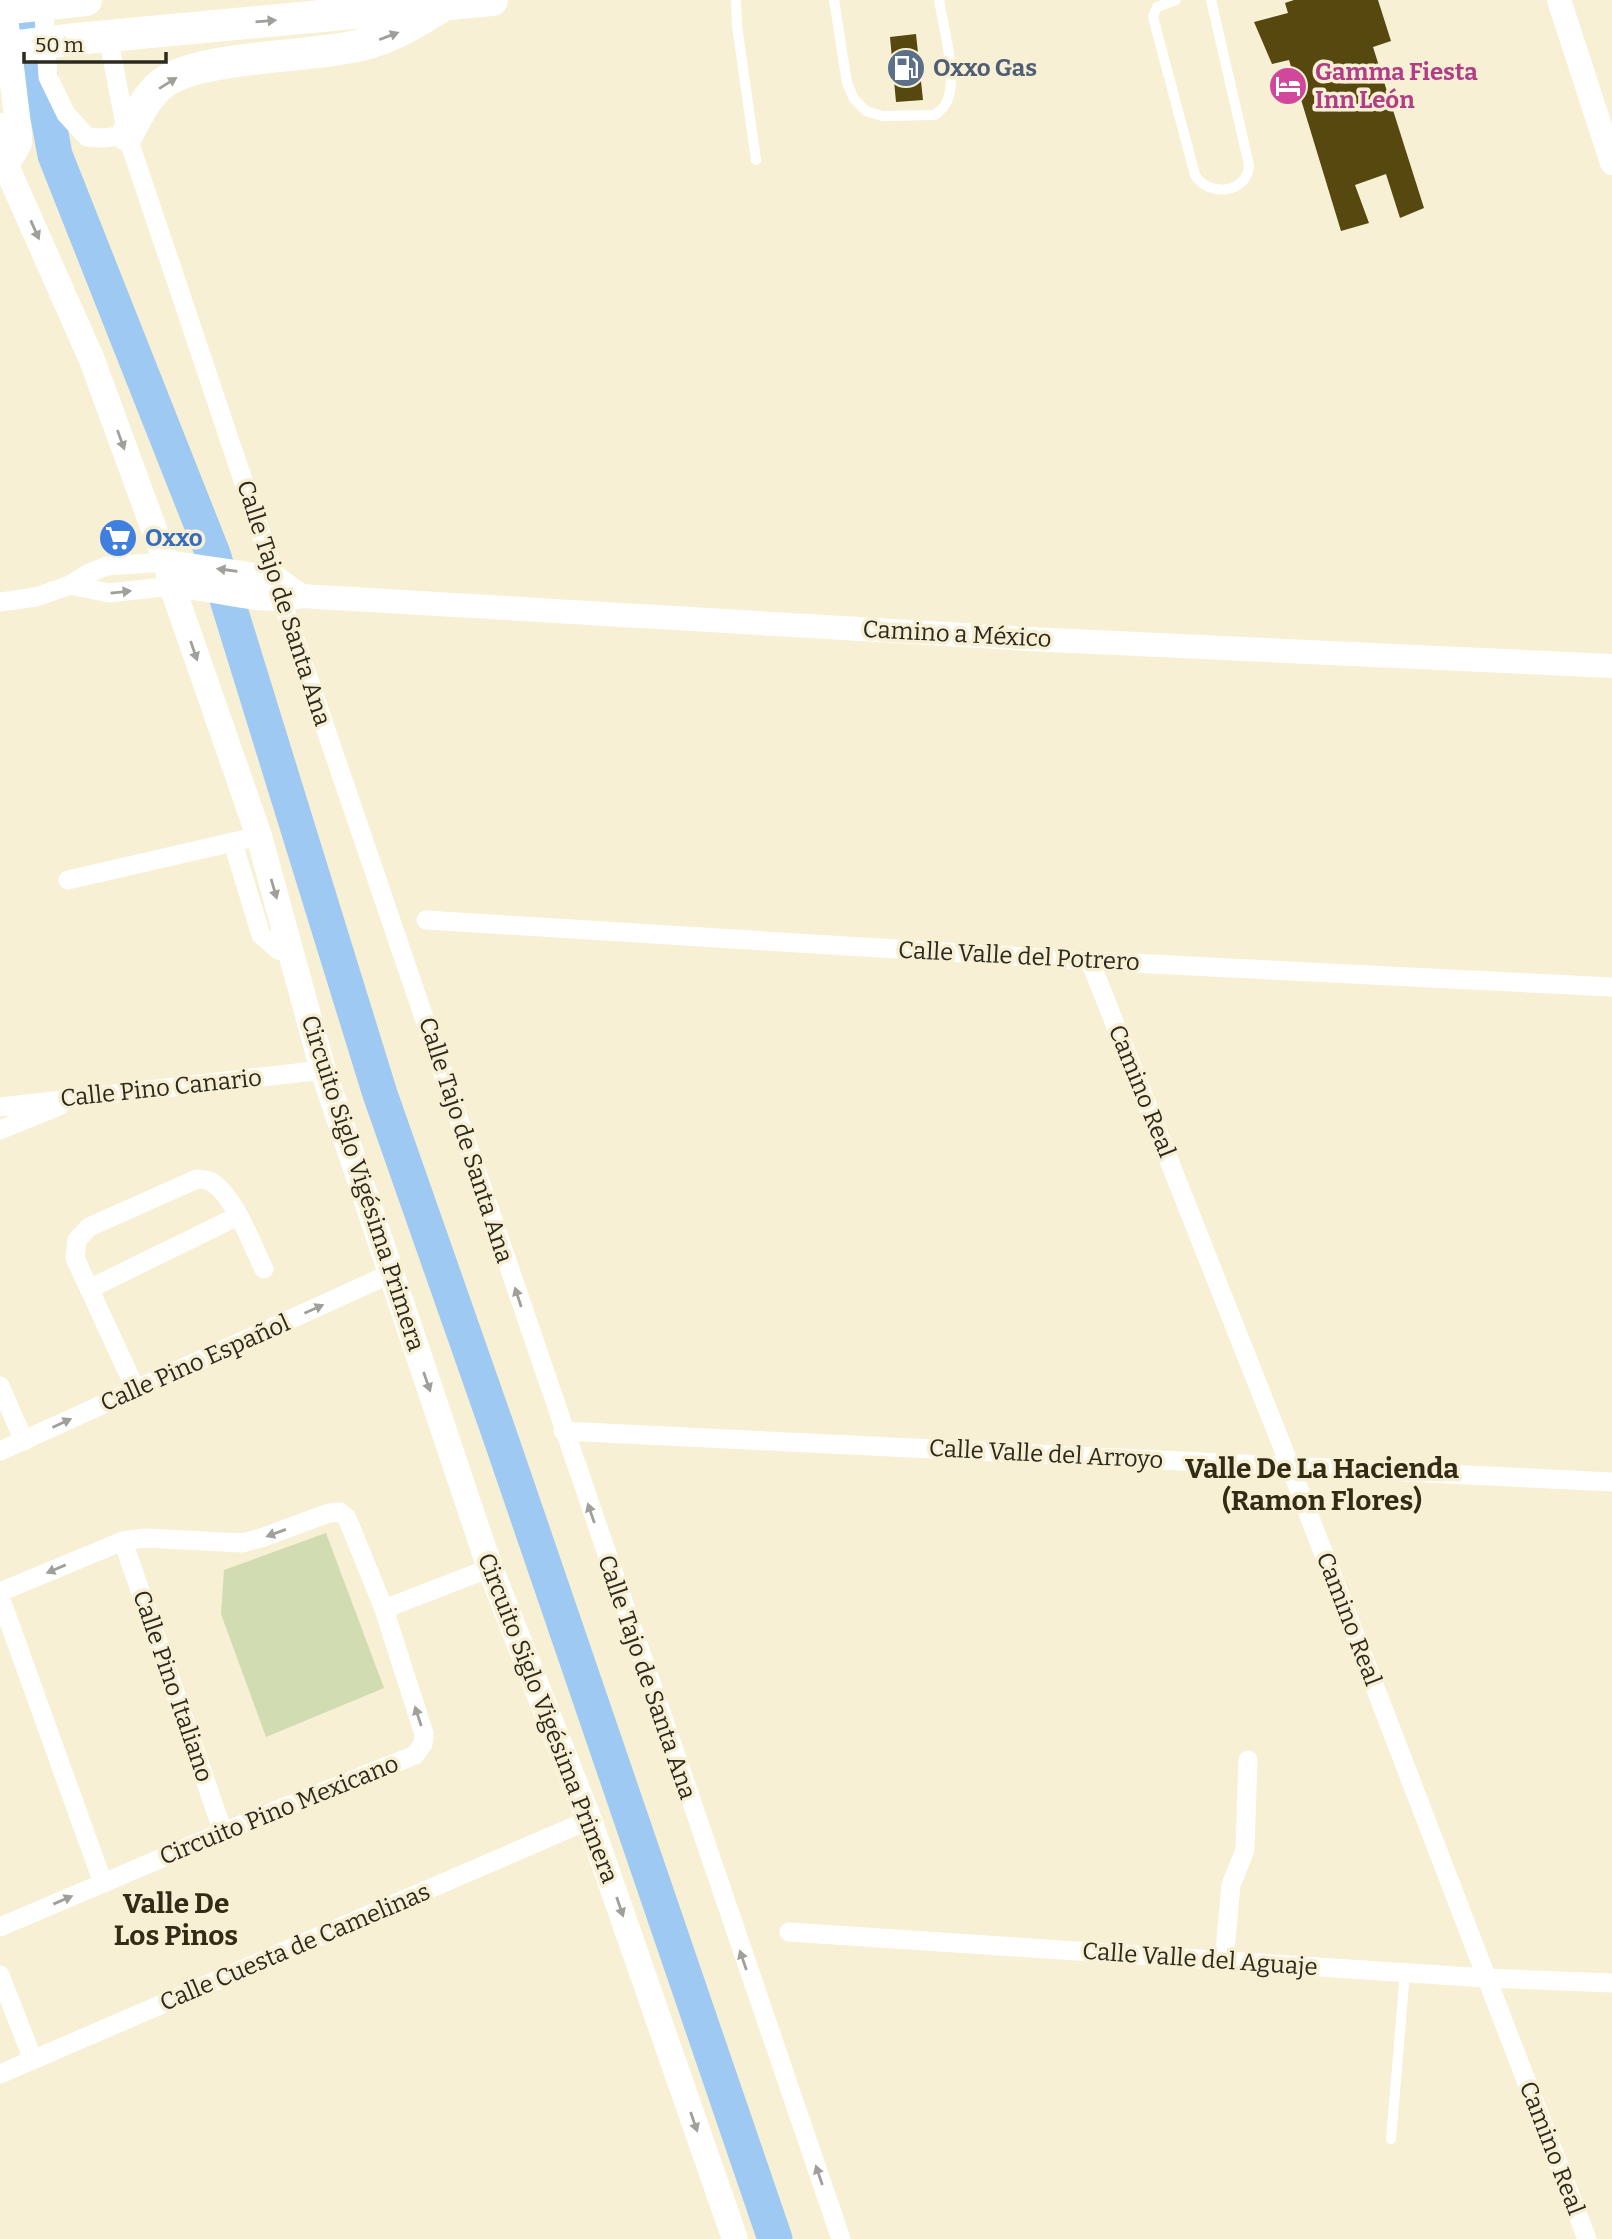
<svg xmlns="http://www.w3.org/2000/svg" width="1612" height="2239" font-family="Bitter,serif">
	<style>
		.green { fill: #d1dcb3 }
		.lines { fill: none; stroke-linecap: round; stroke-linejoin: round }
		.river { stroke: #9dc9f3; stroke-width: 35 }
		.building { fill: #56480e }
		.service { stroke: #fff; stroke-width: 10 }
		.minor { stroke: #fff; stroke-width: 19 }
		.tertiary { stroke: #fff; stroke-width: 24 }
		.secondary { stroke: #fff; stroke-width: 26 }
		.trunk { stroke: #fff; stroke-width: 32 }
		.oneway { fill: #a09f9a }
		.labels { text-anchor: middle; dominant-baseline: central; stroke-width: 7; stroke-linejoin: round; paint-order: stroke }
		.service-label { font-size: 24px; font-weight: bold; fill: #4e5e75; stroke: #f7f0d4; text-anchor: start }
		.hotel-label { font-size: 24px; font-weight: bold; fill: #b23c85; stroke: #f7f0d4; text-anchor: start }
		.shop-label { font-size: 24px; font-weight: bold; fill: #366cbe; stroke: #f7f0d4; text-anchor: start }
		.street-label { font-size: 24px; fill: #2c291e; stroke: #f7f0d4 }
		.quarter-label { font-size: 28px; font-weight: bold; fill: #322c16; stroke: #f7f0d4 }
	</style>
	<rect width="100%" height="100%" fill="#f7f0d4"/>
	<!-- green -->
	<path class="green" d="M 326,1533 L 384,1688 L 266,1737 L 221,1614 L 224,1570 Z"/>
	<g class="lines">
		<!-- river -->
		<path class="river" d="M 26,0 L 55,155 L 213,554 L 380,1094 L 500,1436 L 775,2239"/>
	</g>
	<!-- building -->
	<path class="building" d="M 1294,0 L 1378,0 L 1391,41 L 1373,47 L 1424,208 L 1400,218 L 1386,174 L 1355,185 L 1369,223 L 1341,231 L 1289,60 L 1272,64 L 1254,22 L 1288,13 L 1285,3 Z
		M 916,34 L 923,100 L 896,102 L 890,37 Z"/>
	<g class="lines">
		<!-- service -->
		<path class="service" d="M 736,0 L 737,26 L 756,160
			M 834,0 L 847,83 L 854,99 L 866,111 L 882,116 L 935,115 C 938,112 944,108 946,103 C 959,82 943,25 939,0
			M 1176,0 L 1157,7 L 1153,17 L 1195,175 C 1209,198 1248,193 1249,165 L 1211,0
			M 1391,2139 L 1405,1972"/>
		<!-- minor -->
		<path class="minor" d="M 43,0 L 48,77 L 66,114 L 87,137 L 104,138 L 127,135
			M 108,36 L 127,135 L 276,578 L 282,601 C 471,1146 650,1695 841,2239
			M 70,585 L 109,593 L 172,586
			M 0,602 L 36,597 L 70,585 L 89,573 L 107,566 L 166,562
			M 233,843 L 261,935 L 278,950 L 292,953
			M 68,880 L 259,836
			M 426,920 L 1090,961 L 1612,987
			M 1090,961 L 1290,1466 L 1587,2239
			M 0,1107 L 323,1070
			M 0,1130 L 59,1106
			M 89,1289 L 238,1216
			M 0,1386 L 24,1441
			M 136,1390 L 75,1258 L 77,1240 L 89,1227 L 197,1179 C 203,1180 208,1179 213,1183 C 236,1199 251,1243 264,1269
			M 563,1431 L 1612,1482
			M 0,1451 L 390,1274
			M 123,1541 L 223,1832
			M 0,1592 L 123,1541 L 145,1538 L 242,1543 L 261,1538 L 329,1513 L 340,1512 L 347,1518 L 384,1609 L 424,1734 L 423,1744 L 415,1755 L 223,1832 L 0,1927
			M 0,1597 L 103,1883
			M 384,1609 L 490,1568
			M 789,1932 L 1486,1978 L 1612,1983
			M 1224,1961 L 1231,1885 L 1245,1850 L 1248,1760
			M 0,1975 L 33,2060
			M 0,2074 L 589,1820"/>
		<!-- tertiary -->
		<path class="tertiary" d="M 1559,0 L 1612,163
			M 166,562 L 276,578 L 301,596
			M 172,586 C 216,587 258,606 301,596 L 1029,639 L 1612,666"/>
		<!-- secondary -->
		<path class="secondary" d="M 3,0 L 19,134 L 19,143 L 13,154
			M 0,126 L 10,157 L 7,168 L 92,360 L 166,562 L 172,586 L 259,836 L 323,1070 L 490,1568 L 589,1820 L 735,2239"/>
		<!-- trunk -->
		<path class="trunk" d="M 0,9 L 86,0
			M 0,48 L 76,39 L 492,0
			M 127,135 C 137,117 146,96 163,83 C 201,55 311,58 361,45 C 390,38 413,24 438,9"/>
	</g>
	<!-- one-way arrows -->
	<defs><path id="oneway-solid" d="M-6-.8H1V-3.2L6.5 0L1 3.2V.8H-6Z" transform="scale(1.75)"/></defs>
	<g class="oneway">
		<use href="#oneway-solid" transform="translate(266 21) rotate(-5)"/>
		<use href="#oneway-solid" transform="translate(389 36) rotate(-21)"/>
		<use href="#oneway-solid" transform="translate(168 83) rotate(-32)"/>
		<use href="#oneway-solid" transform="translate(35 230) rotate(66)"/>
		<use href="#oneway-solid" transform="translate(121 440) rotate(70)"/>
		<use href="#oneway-solid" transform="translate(227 570) rotate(-172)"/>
		<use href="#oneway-solid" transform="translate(121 592) rotate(-6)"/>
		<use href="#oneway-solid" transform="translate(194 651) rotate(71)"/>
		<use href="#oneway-solid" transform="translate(274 889) rotate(74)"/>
		<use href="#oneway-solid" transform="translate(518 1297) rotate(-108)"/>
		<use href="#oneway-solid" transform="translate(314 1309) rotate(-24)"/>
		<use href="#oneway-solid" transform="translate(427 1382) rotate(71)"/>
		<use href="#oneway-solid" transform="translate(62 1423) rotate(-25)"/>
		<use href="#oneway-solid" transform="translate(591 1513) rotate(-109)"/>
		<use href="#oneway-solid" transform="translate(276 1533) rotate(160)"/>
		<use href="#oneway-solid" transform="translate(56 1569) rotate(157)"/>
		<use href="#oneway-solid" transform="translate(418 1716) rotate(-108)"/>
		<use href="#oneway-solid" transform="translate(63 1900) rotate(-23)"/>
		<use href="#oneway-solid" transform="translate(620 1907) rotate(71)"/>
		<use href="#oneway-solid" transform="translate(743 1960) rotate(-109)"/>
		<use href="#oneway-solid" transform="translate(694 2122) rotate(71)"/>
		<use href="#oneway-solid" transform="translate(819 2175) rotate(-109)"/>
	</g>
	<!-- icons -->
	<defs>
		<symbol id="fuel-disc" viewBox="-11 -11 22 22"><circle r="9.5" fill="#5c6f8a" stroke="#f7f0d4"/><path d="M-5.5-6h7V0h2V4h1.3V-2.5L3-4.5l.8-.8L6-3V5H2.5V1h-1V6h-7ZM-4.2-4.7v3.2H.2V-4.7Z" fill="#fff"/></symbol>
		<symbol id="hotel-disc" viewBox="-11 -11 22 22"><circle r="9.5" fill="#d1479c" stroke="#f7f0d4"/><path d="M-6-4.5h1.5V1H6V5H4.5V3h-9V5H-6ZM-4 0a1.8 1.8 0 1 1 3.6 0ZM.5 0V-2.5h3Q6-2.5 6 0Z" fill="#fff"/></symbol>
		<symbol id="supermarket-disc" viewBox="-11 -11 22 22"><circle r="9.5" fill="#3f7fe0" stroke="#f7f0d4"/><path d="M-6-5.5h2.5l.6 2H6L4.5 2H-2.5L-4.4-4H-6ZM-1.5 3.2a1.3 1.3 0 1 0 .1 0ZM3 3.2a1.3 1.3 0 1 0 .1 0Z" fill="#fff"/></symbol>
	</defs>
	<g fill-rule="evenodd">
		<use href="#fuel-disc" x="884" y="46" width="44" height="44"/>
		<use href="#hotel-disc" x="1266" y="64" width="44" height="44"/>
		<use href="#supermarket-disc" x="96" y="516" width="44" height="44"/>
	</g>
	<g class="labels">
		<!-- service labels -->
		<g class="service-label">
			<text x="933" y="68">Oxxo Gas</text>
		</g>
		<!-- hotel labels -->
		<g class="hotel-label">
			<text x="1315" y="72">Gamma Fiesta<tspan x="1315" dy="28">Inn León</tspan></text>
		</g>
		<!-- shop labels -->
		<g class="shop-label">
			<text x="145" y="538">Oxxo</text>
		</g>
		<!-- street labels -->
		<g class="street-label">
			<text transform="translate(284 603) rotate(72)">Calle Tajo de Santa Ana</text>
			<text transform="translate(957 634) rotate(3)">Camino a México</text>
			<text transform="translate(1019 956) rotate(3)">Calle Valle del Potrero</text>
			<text transform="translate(161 1088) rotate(-6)">Calle Pino Canario</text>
			<text transform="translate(1142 1091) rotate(68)">Camino Real</text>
			<text transform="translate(466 1140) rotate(72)">Calle Tajo de Santa Ana</text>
			<text transform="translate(363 1183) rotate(72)">Circuito Siglo Vigésima Primera</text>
			<text transform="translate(195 1363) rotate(-24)">Calle Pino Español</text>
			<text transform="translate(1046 1454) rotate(3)">Calle Valle del Arroyo</text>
			<text transform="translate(1349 1619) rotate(69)">Camino Real</text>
			<text transform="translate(647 1677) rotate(71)">Calle Tajo de Santa Ana</text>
			<text transform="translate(173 1686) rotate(71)">Calle Pino Italiano</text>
			<text transform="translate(548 1718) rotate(69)">Circuito Siglo Vigésima Primera</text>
			<text transform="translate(279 1810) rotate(-22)">Circuito Pino Mexicano</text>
			<text transform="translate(295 1947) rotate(-23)">Calle Cuesta de Camelinas</text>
			<text transform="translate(1200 1959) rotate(4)">Calle Valle del Aguaje</text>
			<text transform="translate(1552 2148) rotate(69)">Camino Real</text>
		</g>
		<!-- quarter labels -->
		<g class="quarter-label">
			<text x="1322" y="1468">Valle De La Hacienda<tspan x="1322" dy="32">(Ramon Flores)</tspan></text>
			<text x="176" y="1903">Valle De<tspan x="176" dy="32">Los Pinos</tspan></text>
		</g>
	</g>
	<!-- scale -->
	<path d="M24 52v10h142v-10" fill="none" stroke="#2c291e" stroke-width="3.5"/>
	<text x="35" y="52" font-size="21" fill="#2c291e" stroke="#f7f0d4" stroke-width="5" paint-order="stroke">50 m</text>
</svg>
